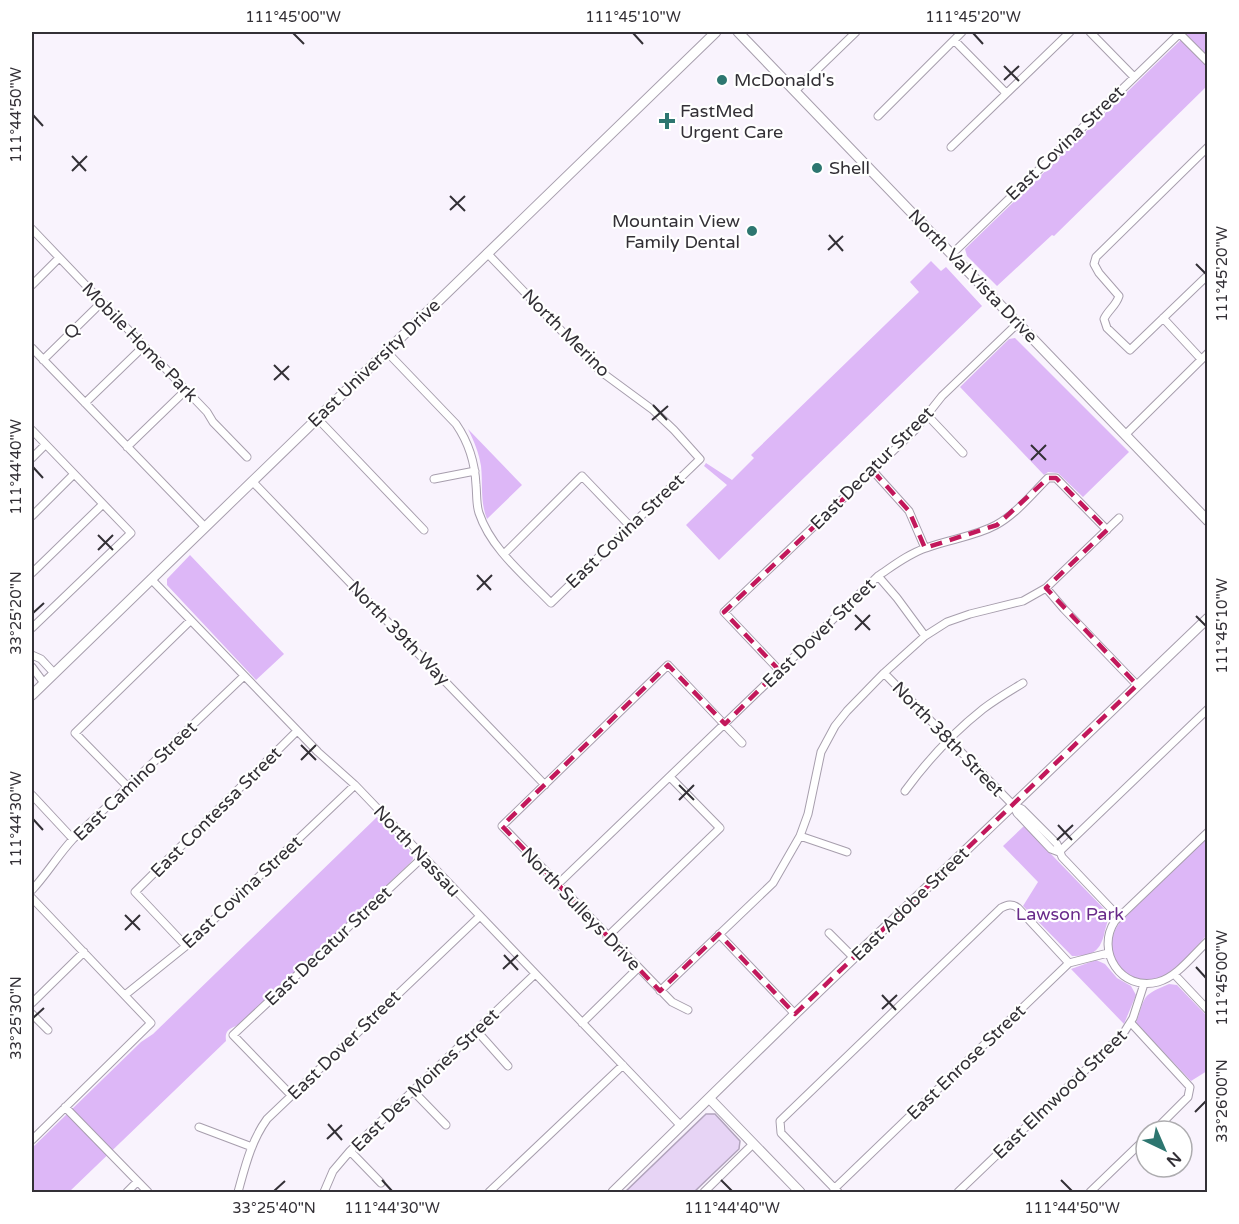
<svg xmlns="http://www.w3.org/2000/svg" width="1239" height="1224" font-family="'Varela Round',sans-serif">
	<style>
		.green { fill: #ddb7f7 }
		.water { fill: #e7d4f5; stroke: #b1a3bc; stroke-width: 1.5 }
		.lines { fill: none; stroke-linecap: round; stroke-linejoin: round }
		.street-casing { stroke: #a79ead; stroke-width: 9 }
		.secondary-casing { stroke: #a79ead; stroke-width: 11 }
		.street { stroke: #fff; stroke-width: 7 }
		.secondary { stroke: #fff; stroke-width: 9 }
		.marked { fill: none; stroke: #c2185b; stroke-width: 4.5; stroke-dasharray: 12 8; stroke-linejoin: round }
		.ticks { fill: none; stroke: #333036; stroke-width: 2 }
		.poi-dot { fill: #2d7670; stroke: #fff; stroke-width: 2 }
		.labels { text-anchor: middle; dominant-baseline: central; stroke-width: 4.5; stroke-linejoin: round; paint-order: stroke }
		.poi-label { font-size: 18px; fill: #333036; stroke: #fff; text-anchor: start }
		.street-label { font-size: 18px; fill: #333036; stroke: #fff }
		.park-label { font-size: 18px; fill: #692b8a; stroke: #fff }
		.neatline { fill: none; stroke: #333036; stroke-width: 2 }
		.ticks-label { font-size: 15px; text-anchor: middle; fill: #333036 }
	</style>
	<rect width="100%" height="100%" fill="#f9f3fd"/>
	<!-- green -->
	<path class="green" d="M 1189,32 L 1207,32 L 1207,86 L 1054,236 L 1052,235 L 997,286 L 967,256 L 965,249 Z
		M 931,261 L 941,271 L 946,267 L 982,306 L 719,560 L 686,525 L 727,485 L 704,466 L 706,463 L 732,480 L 754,458 L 751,455 L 919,292 L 910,282 Z
		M 1015,338 L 1129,452 L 1083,497 L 1058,473 L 1048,472 L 1044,475 L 960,387 L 1009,339 Z
		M 468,429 L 522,485 L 487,519 C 480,502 483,484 481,466 C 479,453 474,441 468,429 Z
		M 190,555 L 284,654 L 256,680 L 167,585 L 167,579 Z
		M 377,817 L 412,853 L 413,859 L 411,862 L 244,1022 C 236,1028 224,1026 226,1041 L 69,1192 L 32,1192 L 32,1148 L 141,1042 L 153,1034 Z
		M 1024,826 L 1107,912 C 1109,923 1106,924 1104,935 C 1099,953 1091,956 1072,956 L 1023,906 L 1038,882 L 1003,846 Z
		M 1207,838 L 1207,935 C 1193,950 1178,970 1159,978 C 1138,986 1112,970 1111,947 C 1111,938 1115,929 1120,922 Z
		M 1096,960 L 1105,964 L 1117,978 L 1131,986 L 1136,995 L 1124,1024 L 1071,969 Z
		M 1169,984 L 1177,985 L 1207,1016 L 1207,1071 L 1191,1081 L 1136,1023 C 1146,995 1141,996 1169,984 Z"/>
	<!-- water -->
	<path class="water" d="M 706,1114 L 715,1114 L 740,1141 L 739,1149 L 694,1192 L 625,1192 Z"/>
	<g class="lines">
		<defs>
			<path id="street" d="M 1090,32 L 1134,77
				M 1179,33 L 1208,62
				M 954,40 L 1006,93
				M 795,91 L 856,32
				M 878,116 L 962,32
				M 951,147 L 1070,32
				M 1208,147 L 1096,257 L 1094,264 L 1099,273 L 1119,296 C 1116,306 1108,310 1104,319 L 1107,328 L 1130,350 L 1208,275
				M 32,229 L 207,412 L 213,422 L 247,457
				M 952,254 L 1181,32
				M 32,285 L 59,258
				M 1163,318 L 1201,359
				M 32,348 L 205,527
				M 386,351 L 456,424 C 469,443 475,462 476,485 C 477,494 476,504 479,513 C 491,549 525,576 551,603 L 700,459 L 674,430 L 653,410 L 600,371 L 487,253
				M 43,360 L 102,302
				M 85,403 L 144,346
				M 928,416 L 963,453
				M 317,418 L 424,530
				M 32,430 L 131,533 L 32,628
				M 1125,435 L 1208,353
				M 127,447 L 186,390
				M 32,458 L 45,445
				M 873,471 L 909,511 L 925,548
				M 434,479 L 475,471
				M 252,481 L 545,785
				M 32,516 L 73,475
				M 504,554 L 582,476 L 630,526
				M 32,573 L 102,505
				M 878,576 L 897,598 L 925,636
				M 151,579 L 318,752 L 355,785 L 681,1126
				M 1046,588 L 1064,609 L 1137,685
				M 32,655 L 41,659 L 54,673
				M 32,667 L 44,683
				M 779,670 L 724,612 L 915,430 L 942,396 L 1018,323
				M 884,673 L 1013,805 L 1017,813 L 1051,849 L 1059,852
				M 129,788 L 75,733 L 190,621
				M 905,791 C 927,761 954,732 983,709 C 996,699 1010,691 1023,683
				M 32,795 L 73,839
				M 1013,805 L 1022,809 L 1057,844 L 1062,857 L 1119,917
				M 1208,832 L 1115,921 C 1095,951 1121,992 1158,982 C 1177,977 1193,955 1208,941
				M 800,836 L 847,852
				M 1059,852 L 1208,709
				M 557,885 L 878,576 C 893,566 908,554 926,548 C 949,539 974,537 996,525 C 1016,514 1032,494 1048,478 L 1056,478 L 1107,530
				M 32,890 C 47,874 58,855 73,839 L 244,676
				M 32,898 L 151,1023 L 32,1140
				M 829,933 L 854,958
				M 719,934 L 795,1014
				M 607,937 L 720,828 L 670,777
				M 186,946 L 135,892 L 297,731
				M 1174,974 L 1208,1010
				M 660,991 L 773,883 L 800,836 L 808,814 L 821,752 L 835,726 L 847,711 L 884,673 L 925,636 L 947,622 L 970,614 L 1023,601 L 1046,588 L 1119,518
				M 125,995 L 186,946 L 355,785
				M 32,1003 L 84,952
				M 688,1010 L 672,1002 L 502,826 L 668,665 L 742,743
				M 32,1014 L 48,1030
				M 582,1023 L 638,968
				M 1131,1023 L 1190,1087 L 1188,1097 L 1154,1131
				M 476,1030 L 508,1066
				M 413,1091 L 446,1125
				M 291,1095 L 233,1035 L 423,857
				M 65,1107 L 148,1192
				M 199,1127 L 252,1147
				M 350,1151 L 381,1183
				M 834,1189 L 1069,963 L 1108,953
				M 127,1192 L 137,1182
				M 238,1192 C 245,1167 251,1141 267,1119 L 479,917
				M 324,1192 L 333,1171 L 350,1151 L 535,974
				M 489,1192 L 623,1065
				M 704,1192 L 753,1144
				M 838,1192 L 781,1133 L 780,1121 L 1001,908 C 1007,905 1012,903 1018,908 L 1069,963
				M 958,1192 L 1123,1034 L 1133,1018 L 1144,984
				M 1090,1192 L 1146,1138"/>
			<path id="secondary" d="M 738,32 L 1208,521
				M 32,695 L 716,32
				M 710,1099 L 800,1192
				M 613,1192 L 795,1014 L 1208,618"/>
		</defs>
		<!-- street casing -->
		<use href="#street" class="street-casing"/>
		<!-- secondary casing -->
		<use href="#secondary" class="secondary-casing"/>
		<!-- street -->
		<use href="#street" class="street"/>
		<!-- secondary -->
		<use href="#secondary" class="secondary"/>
	</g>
	<!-- marked area -->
	<path class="marked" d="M 873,471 L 909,511 L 925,548 L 997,525 L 1048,478 L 1056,478 L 1107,530 L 1046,588 L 1137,685 L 795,1014 L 719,934 L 660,991 L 502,826 L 668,665 L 725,724 L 779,670 L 724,612 Z"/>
	<!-- ticks -->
	<path class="ticks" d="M 293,33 L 304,44M 633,33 L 643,44M 973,33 L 983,44M 1004,66 L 1019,81M 1004,80 L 1019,66M 33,115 L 43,126M 72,156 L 86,171M 72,171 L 87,156M 450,196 L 465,211M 450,210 L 465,196M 829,235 L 843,251M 828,250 L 843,236M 1196,264 L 1206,274M 274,365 L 289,380M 274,380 L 289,366M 653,405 L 667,420M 652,420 L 668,406M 1031,445 L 1046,460M 1031,460 L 1046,445M 33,467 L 43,478M 98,535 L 113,550M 98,550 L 113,535M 477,575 L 491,590M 477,590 L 492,575M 33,613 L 44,603M 855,615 L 870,630M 1196,616 L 1206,626M 855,630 L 870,615M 301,745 L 316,760M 301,760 L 316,745M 679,785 L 694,800M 679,800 L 694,785M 33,819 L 43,830M 1058,825 L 1072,840M 1057,840 L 1073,825M 125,915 L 140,930M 125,930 L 140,915M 504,955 L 518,970M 1196,967 L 1206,978M 503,969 L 518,955M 882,995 L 896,1010M 882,1009 L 897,995M 33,1018 L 44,1008M 1195,1112 L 1206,1101M 328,1124 L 342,1140M 327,1139 L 342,1125M 382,1180 L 392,1191M 721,1180 L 732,1191M 1061,1180 L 1072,1191M 274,1191 L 285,1181"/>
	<!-- markers -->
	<g class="poi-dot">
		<circle cx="722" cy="80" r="6"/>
		<path d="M664 112h6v6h6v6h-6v6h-6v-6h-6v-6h6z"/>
		<circle cx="817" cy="168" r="6"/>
		<circle cx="752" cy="231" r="6"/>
	</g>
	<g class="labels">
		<!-- poi labels -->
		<g class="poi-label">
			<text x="734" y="80">McDonald's</text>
			<text x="680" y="111">FastMed<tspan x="680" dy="21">Urgent Care</tspan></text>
			<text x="829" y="168">Shell</text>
			<text x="740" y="221" text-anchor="end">Mountain View<tspan x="740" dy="21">Family Dental</tspan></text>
		</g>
		<!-- street labels -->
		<g class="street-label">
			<text transform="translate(1065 143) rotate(-44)">East Covina Street</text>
			<text transform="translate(973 276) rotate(46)">North Val Vista Drive</text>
			<text transform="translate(72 331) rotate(-45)">Q</text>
			<text transform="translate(566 333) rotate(45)">North Merino</text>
			<text transform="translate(140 342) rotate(46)">Mobile Home Park</text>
			<text transform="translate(374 363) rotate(-44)">East University Drive</text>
			<text transform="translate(872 468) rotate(-45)">East Decatur Street</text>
			<text transform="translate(625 531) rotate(-44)">East Covina Street</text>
			<text transform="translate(399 633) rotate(46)">North 39th Way</text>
			<text transform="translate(819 633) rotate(-44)">East Dover Street</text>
			<text transform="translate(948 739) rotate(46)">North 38th Street</text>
			<text transform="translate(135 781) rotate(-44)">East Camino Street</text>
			<text transform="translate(216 812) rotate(-45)">East Contessa Street</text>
			<text transform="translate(417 851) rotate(47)">North Nassau</text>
			<text transform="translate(242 892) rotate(-43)">East Covina Street</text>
			<text transform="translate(910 904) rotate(-44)">East Adobe Street</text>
			<text transform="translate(581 909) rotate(46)">North Sulleys Drive</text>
			<text transform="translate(328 946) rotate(-43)">East Decatur Street</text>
			<text transform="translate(344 1045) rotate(-44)">East Dover Street</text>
			<text transform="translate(966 1062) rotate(-44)">East Enrose Street</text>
			<text transform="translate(425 1080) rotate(-44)">East Des Moines Street</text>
			<text transform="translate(1060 1094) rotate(-44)">East Elmwood Street</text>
		</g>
		<!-- park labels -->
		<g class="park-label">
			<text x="1070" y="914">Lawson Park</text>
		</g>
	</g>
	<!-- border -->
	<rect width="1239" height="1224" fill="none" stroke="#ffffff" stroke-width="66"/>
	<!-- north arrow -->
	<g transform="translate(1164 1149) rotate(136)"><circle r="28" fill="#ffffff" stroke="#adacaf" stroke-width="1.5"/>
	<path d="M0-4.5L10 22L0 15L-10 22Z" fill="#2d7670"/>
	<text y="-9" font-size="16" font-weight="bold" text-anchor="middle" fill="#333036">N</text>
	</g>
	<rect x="33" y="33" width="1173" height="1158" class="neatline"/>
	<g class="ticks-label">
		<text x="293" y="22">111°45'00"W</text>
		<text x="633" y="22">111°45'10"W</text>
		<text x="973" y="22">111°45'20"W</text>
		<text transform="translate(16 115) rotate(-90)" y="5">111°44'50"W</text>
		<text transform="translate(1222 274) rotate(-90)" y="5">111°45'20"W</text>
		<text transform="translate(16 467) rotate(-90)" y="5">111°44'40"W</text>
		<text transform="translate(16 613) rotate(-90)" y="5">33°25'20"N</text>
		<text transform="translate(1222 626) rotate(-90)" y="5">111°45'10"W</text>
		<text transform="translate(16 819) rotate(-90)" y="5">111°44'30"W</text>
		<text transform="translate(1222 978) rotate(-90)" y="5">111°45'00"W</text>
		<text transform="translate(16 1018) rotate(-90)" y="5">33°25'30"N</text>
		<text transform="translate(1222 1101) rotate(-90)" y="5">33°26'00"N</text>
		<text x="274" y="1213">33°25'40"N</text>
		<text x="392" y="1213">111°44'30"W</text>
		<text x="732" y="1213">111°44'40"W</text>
		<text x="1072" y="1213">111°44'50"W</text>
	</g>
</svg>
